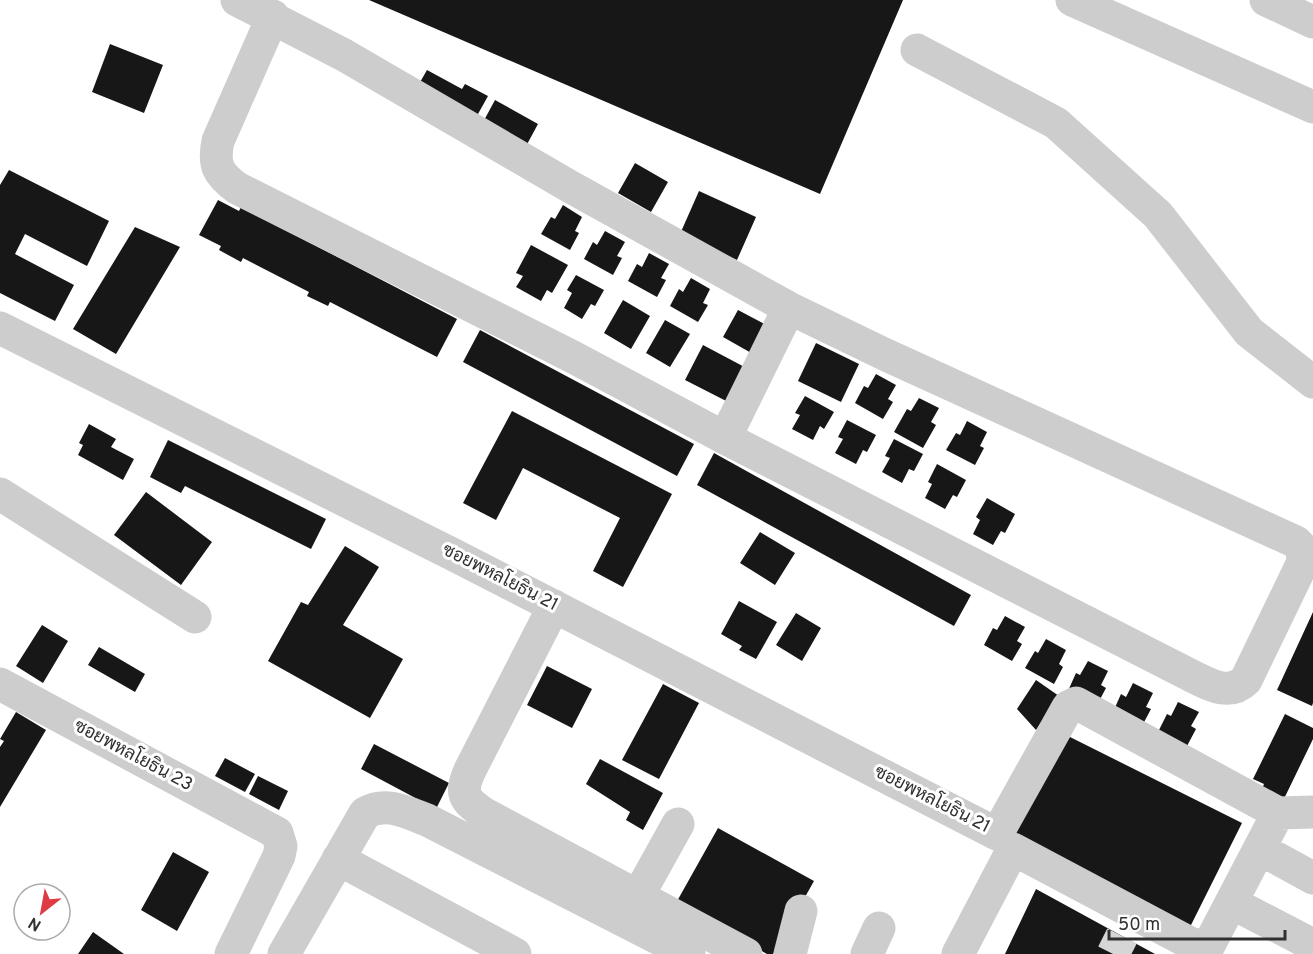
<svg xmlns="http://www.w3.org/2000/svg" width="1313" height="954" font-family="Overpass,Sarabun,sans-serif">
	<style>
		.building { fill: #171717 }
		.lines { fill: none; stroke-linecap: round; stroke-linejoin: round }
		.minor-tunnel { stroke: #d6d6d6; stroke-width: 33; stroke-dasharray: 33 16; stroke-linecap: butt }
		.minor { stroke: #cdcdcd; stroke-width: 33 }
		.labels { text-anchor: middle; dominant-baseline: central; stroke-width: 6; stroke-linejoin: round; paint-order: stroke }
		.street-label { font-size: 18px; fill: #303030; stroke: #fff }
	</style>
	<rect width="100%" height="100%" fill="#fff"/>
	<!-- building -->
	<path class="building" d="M 369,0 L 903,0 L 820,194 Z
		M 110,44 L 163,65 L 144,113 L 92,92 Z
		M 427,70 L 462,89 L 465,84 L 488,96 L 473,123 L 415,91 Z
		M 495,100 L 538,124 L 525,148 L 482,124 Z
		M 635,163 L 668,182 L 651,212 L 618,193 Z
		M 9,170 L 109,221 L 87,266 L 25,234 L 15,254 L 74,285 L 55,321 L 0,293 L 0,185 Z
		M 699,191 L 756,217 L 737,260 L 680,234 Z
		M 218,200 L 239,211 L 241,207 L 457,319 L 437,357 L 330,302 L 328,306 L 307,296 L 309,292 L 243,258 L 241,262 L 219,250 L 221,246 L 199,235 Z
		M 563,205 L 582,217 L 575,231 L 579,233 L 570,250 L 541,234 L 551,217 L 555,219 Z
		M 135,227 L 180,247 L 116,354 L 73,329 Z
		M 605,231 L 625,242 L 617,256 L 622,258 L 613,275 L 584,259 L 593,242 L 597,245 Z
		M 531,245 L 568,265 L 552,293 L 547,290 L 541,301 L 516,287 L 523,276 L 516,273 Z
		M 649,253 L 669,264 L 661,278 L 666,280 L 657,297 L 628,281 L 637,264 L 642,267 Z
		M 576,275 L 604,290 L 595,306 L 591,304 L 582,319 L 564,308 L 572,293 L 567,290 Z
		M 691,278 L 710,289 L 703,303 L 708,305 L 698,322 L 670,306 L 679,289 L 683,292 Z
		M 623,300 L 650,316 L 631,349 L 604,333 Z
		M 738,310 L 768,326 L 753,354 L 723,337 Z
		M 665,320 L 690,334 L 670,367 L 646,353 Z
		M 480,330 L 694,444 L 677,476 L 463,362 Z
		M 816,343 L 859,364 L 841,402 L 798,381 Z
		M 703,345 L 752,371 L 734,405 L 685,380 Z
		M 876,374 L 896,385 L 888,399 L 893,402 L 883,419 L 855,403 L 864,386 L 868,388 Z
		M 805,396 L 834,412 L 824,429 L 820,426 L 813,440 L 792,429 L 800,415 L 795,413 Z
		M 919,398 L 939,408 L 931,422 L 936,425 L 923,448 L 894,432 L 907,409 L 911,411 Z
		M 512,411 L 672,494 L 623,587 L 593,571 L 620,518 L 523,468 L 496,520 L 463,503 Z
		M 847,420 L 876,435 L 867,452 L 863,450 L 856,464 L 835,453 L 843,439 L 838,437 Z
		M 967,421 L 987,432 L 980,446 L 984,448 L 975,465 L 946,450 L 956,433 L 960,435 Z
		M 89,424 L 116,439 L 111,447 L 134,459 L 123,480 L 78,455 L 83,445 L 79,443 Z
		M 894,439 L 923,454 L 914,471 L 909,469 L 902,483 L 882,472 L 890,458 L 885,456 Z
		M 168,440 L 326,519 L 311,549 L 185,486 L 181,493 L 150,477 Z
		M 714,453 L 971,595 L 954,626 L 697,485 Z
		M 937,464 L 966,480 L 957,497 L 953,495 L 945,509 L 925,498 L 932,484 L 928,482 Z
		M 146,492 L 212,542 L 181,585 L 114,535 Z
		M 987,498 L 1015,514 L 1005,533 L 1001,531 L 993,545 L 973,534 L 980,520 L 976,517 Z
		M 760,532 L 795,553 L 775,585 L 740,563 Z
		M 345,546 L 379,567 L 343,625 L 403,659 L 370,718 L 268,661 L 301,602 L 308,605 Z
		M 739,601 L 777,622 L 756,659 L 739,650 L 742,646 L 721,634 Z
		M 1313,612 L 1313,703 L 1312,706 L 1277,690 Z
		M 796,613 L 821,628 L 802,661 L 776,645 Z
		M 1005,616 L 1025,627 L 1017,641 L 1022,644 L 1012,661 L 984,645 L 993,628 L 997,630 Z
		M 42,625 L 68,641 L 43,683 L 16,666 Z
		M 1046,639 L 1066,650 L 1059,664 L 1063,667 L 1054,684 L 1025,668 L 1035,651 L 1038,653 Z
		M 99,647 L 145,674 L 135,692 L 88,665 Z
		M 1088,661 L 1108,671 L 1101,685 L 1106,688 L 1097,705 L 1068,691 L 1076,673 L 1080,675 Z
		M 547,666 L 592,689 L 572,728 L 527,705 Z
		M 1036,680 L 1059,696 L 1036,730 L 1017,709 Z
		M 1133,683 L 1153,693 L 1146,707 L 1151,709 L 1142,726 L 1113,712 L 1121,694 L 1126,697 Z
		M 663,684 L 699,703 L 659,779 L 622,760 Z
		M 1178,702 L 1199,712 L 1191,726 L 1196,729 L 1187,746 L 1158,732 L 1167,714 L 1171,716 Z
		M 16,712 L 46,730 L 0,807 L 0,747 L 4,741 L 0,739 Z
		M 1285,714 L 1313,728 L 1313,739 L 1281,805 L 1260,794 L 1264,784 L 1253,779 Z
		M 1060,732 L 1242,823 L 1188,931 L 1005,839 Z
		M 374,744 L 449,783 L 436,809 L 361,769 Z
		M 225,758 L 255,774 L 245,792 L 215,776 Z
		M 600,759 L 663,793 L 643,830 L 626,820 L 630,812 L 586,784 Z
		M 258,776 L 288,791 L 279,810 L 249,794 Z
		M 718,828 L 814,881 L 773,954 L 767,954 L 676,903 Z
		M 173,852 L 209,872 L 177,931 L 141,910 Z
		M 1036,889 L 1122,936 L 1155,954 L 1005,954 Z
		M 93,932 L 124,954 L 78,954 Z"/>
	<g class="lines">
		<!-- minor-tunnel -->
		<path class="minor-tunnel" d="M 1113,954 L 1122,936"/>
		<!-- minor -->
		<path class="minor" d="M 237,0 L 344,55 L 569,186 L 789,308 L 884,354 L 1296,542 L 1302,548 L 1303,562 L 1246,680 C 1229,697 1208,684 1190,675 L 725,438 L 573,357 L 237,188 C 218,174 213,165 218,141 L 273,16
			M 1072,0 L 1313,107
			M 1266,0 L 1313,22
			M 917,50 L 1056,123 L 1158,215 L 1249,332 L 1313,382
			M 0,328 L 452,554 L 997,834
			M 725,438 L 789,308
			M 0,494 L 195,617
			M 554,606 L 470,770 C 460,793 463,799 483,813 L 746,954
			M 0,684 L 277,833 L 281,846 L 279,856 L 231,954
			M 997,834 L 1068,707 L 1076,703 L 1278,813 L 1313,812
			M 1260,849 L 1313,878
			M 338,859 L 515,954
			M 638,896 L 678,824
			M 1232,903 L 1313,945
			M 284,954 L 365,813 C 386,801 406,812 427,820 L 689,954
			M 790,954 L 801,911
			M 867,954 L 879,928
			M 958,954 L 1013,849 L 1190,943 L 1203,947 L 1209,945 L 1278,813"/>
	</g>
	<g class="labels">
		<!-- street labels -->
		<g class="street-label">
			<text transform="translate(500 578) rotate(27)">ซอยพหลโยธิน 21</text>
			<text transform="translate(133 756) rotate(28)">ซอยพหลโยธิน 23</text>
			<text transform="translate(932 800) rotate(27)">ซอยพหลโยธิน 21</text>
		</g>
	</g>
	<!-- north arrow -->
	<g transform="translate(42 912) rotate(211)"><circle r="28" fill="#ffffff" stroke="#acacac" stroke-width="1.5"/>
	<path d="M0-4.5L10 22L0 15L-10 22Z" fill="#de3b45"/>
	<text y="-9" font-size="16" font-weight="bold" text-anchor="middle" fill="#303030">N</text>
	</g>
	<!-- scale -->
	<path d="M1109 930v9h176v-9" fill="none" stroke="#303030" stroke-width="3"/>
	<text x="1118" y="930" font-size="18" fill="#303030" stroke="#ffffff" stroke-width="4.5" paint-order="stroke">50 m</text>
</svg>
